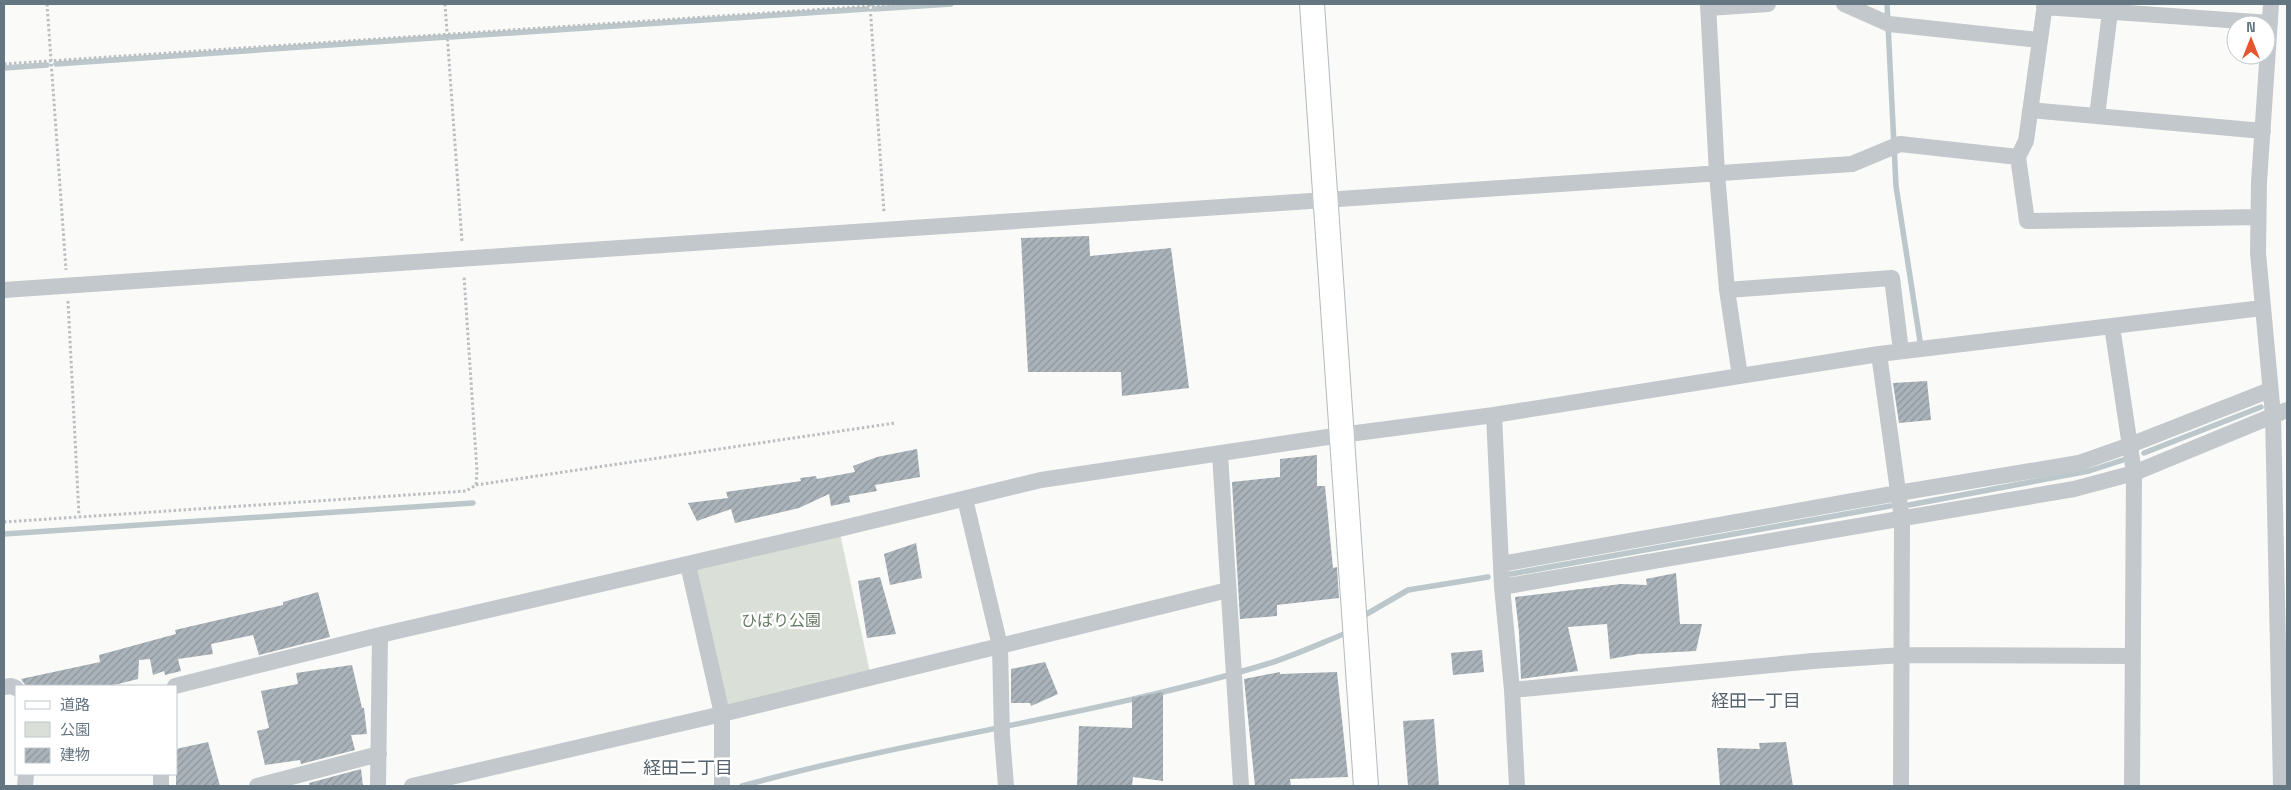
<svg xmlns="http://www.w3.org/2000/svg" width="2291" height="790" font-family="'Space Grotesk','Noto Sans JP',sans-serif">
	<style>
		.green { fill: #dadfd7 }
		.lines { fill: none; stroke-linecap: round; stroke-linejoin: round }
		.stream { stroke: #bbc7cb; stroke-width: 5.5 }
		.building { fill: url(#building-hatch) }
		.secondary-casing { stroke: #b3babf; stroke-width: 26 }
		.path { stroke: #bbbfc2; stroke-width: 3; stroke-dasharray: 2.5 2.5; stroke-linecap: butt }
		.street { stroke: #c3c8cc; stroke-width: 16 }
		.secondary { stroke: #fff; stroke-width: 24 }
		.labels { text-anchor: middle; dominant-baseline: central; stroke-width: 5; stroke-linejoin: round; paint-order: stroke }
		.park-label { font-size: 16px; fill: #687a64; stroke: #fff }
		.neighbourhood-label { font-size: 18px; fill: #57646e; stroke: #fff }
	</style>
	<defs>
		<pattern id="building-hatch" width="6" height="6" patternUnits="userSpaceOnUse" patternTransform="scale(1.25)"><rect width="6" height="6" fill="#aab3b9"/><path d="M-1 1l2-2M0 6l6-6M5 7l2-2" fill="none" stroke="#8e969c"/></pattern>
	</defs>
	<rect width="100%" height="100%" fill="#fafaf8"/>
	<!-- green -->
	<path class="green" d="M 839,529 L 871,677 L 722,714 L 688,565 Z"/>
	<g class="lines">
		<!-- stream -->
		<path class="stream" d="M 1887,4 L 1896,186 L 1920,341
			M 874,9 L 951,4
			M 451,37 L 867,9
			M 56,64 L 447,37
			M 4,68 L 47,65
			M 2144,453 L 2261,407
			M 1909,505 L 2089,471 L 2123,460
			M 4,534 L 473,503
			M 1511,574 L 1890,506
			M 1365,615 L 1408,590 L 1488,577
			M 742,786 C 915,738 1095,716 1267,664 C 1293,656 1319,644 1344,634"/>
	</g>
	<!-- building -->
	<path class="building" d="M 1089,236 L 1090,256 L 1171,248 L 1189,388 L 1122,396 L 1121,372 L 1028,372 L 1021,238 Z
		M 1927,381 L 1931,420 L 1899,423 L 1893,383 Z
		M 917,449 L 920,477 L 875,485 L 877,491 L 849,496 L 850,502 L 831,506 L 829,494 L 799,508 L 735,523 L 731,509 L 697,521 L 688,503 L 728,498 L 726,492 L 801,481 L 800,478 L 816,476 L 817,479 L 855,472 L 853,466 L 877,457 Z
		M 1317,455 L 1317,486 L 1325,486 L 1333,568 L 1337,567 L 1339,598 L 1277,605 L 1277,616 L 1240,619 L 1232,482 L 1280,477 L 1280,459 Z
		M 916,543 L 922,578 L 890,585 L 884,554 Z
		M 1676,573 L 1680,624 L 1702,624 L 1696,651 L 1638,654 L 1610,659 L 1607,624 L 1568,627 L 1578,671 L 1521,679 L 1519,632 L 1515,597 L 1621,584 L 1647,585 L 1646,579 Z
		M 880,577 L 896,634 L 867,638 L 858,581 Z
		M 318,592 L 330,637 L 259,655 L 253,635 L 211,644 L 213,654 L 178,659 L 181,671 L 165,675 L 164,671 L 153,675 L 150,659 L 139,660 L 138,679 L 110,686 L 26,686 L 21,679 L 100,662 L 99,655 L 176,634 L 175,630 L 283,605 L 283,602 Z
		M 1482,650 L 1484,672 L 1453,675 L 1451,653 Z
		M 1045,662 L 1058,694 L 1031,706 L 1030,703 L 1011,703 L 1011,669 Z
		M 352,665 L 362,708 L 364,708 L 367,734 L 351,735 L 355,750 L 301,764 L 300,760 L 265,765 L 257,731 L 269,728 L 261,691 L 298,684 L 296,673 Z
		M 1280,672 L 1280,674 L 1337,672 L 1348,777 L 1290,779 L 1291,786 L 1255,786 L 1244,679 Z
		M 1163,692 L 1163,781 L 1133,777 L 1132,786 L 1077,786 L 1079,726 L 1132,728 L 1132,698 Z
		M 1434,719 L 1439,786 L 1408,786 L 1403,721 Z
		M 208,742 L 220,786 L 176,786 L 176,749 Z
		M 1786,742 L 1793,786 L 1720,786 L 1717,748 L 1760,749 L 1759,743 Z
		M 361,769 L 363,786 L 310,786 L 309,783 Z"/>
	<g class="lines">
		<defs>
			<path id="secondary" d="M 1312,4 L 1366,786"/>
		</defs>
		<!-- secondary casing -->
		<use href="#secondary" class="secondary-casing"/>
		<!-- path -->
		<path class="path" d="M 47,4 L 66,270
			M 445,4 L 462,242
			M 870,4 L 884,213
			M 4,64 L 900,4
			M 68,301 L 79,516
			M 476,485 L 895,423
			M 4,522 L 466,491 L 476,485 L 477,471 L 464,276"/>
		<!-- street -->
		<path class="street" d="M 1708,4 L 1717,174 L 1727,290 L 1740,376
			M 1844,4 L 1889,24 L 2039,40
			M 2045,4 L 2026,141 L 2018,157 L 2027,221 L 2258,217
			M 2271,4 L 2259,182 L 2258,253 L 2273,415 L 2281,786
			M 2044,7 L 2270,23
			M 1708,8 L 1768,4
			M 2030,110 L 2263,131
			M 2097,116 L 2110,12
			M 4,290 L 1852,164 L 1900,144 L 2018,157
			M 1727,290 L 1892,278 L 1901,351
			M 2112,326 L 2134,473 L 2132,786
			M 1879,354 L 1902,520 L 1901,786
			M 1494,415 L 1502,587 L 1512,690 L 1517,786
			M 1220,454 L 1241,786
			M 965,499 L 1000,646 L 1002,736 L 1006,786
			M 1501,564 L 1898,493 L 2079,463 L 2130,445 L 2270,390
			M 688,565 L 722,714 L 722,786
			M 1502,587 L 2074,489 L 2134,473 L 2287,410
			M 175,686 L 380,635 L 839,529 L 1041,480 L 1341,435 L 1494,415 L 1879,354 L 2262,308
			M 4,687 L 11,686 L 16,688
			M 1512,690 L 1813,661 L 1902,655 L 2133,656
			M 161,774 L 161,786
			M 25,786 L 26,774
			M 257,786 L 379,754
			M 378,786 L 380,635
			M 412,786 L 722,714 L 1228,590"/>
		<!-- secondary -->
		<use href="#secondary" class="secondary"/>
	</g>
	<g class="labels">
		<!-- park labels -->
		<g class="park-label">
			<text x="781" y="620">ひばり公園</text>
		</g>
		<!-- neighbourhood labels -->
		<g class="neighbourhood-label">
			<text x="1756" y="700">経田一丁目</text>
			<text x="688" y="767">経田二丁目</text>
		</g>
	</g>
	<!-- border -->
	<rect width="2291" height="790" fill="none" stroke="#657683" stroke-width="10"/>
	<!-- legend -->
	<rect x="15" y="685" width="162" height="90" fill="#ffffff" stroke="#c1c8cd"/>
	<rect x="25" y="701" width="25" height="8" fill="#ffffff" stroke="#c1c8cd"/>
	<text x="60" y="710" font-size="15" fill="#657683">道路</text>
	<rect x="25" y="722" width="25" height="15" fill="#dadfd7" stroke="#c1c8cd"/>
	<text x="60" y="735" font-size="15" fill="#657683">公園</text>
	<rect x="25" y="748" width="25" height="15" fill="url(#building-hatch)" stroke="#c1c8cd"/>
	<text x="60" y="760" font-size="15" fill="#657683">建物</text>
	<!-- north arrow -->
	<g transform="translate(2251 40)"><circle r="24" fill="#ffffff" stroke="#c1c8cd"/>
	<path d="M0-4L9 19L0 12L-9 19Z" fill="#e4572e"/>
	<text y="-8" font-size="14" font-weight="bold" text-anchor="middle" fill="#657683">N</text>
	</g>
</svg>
